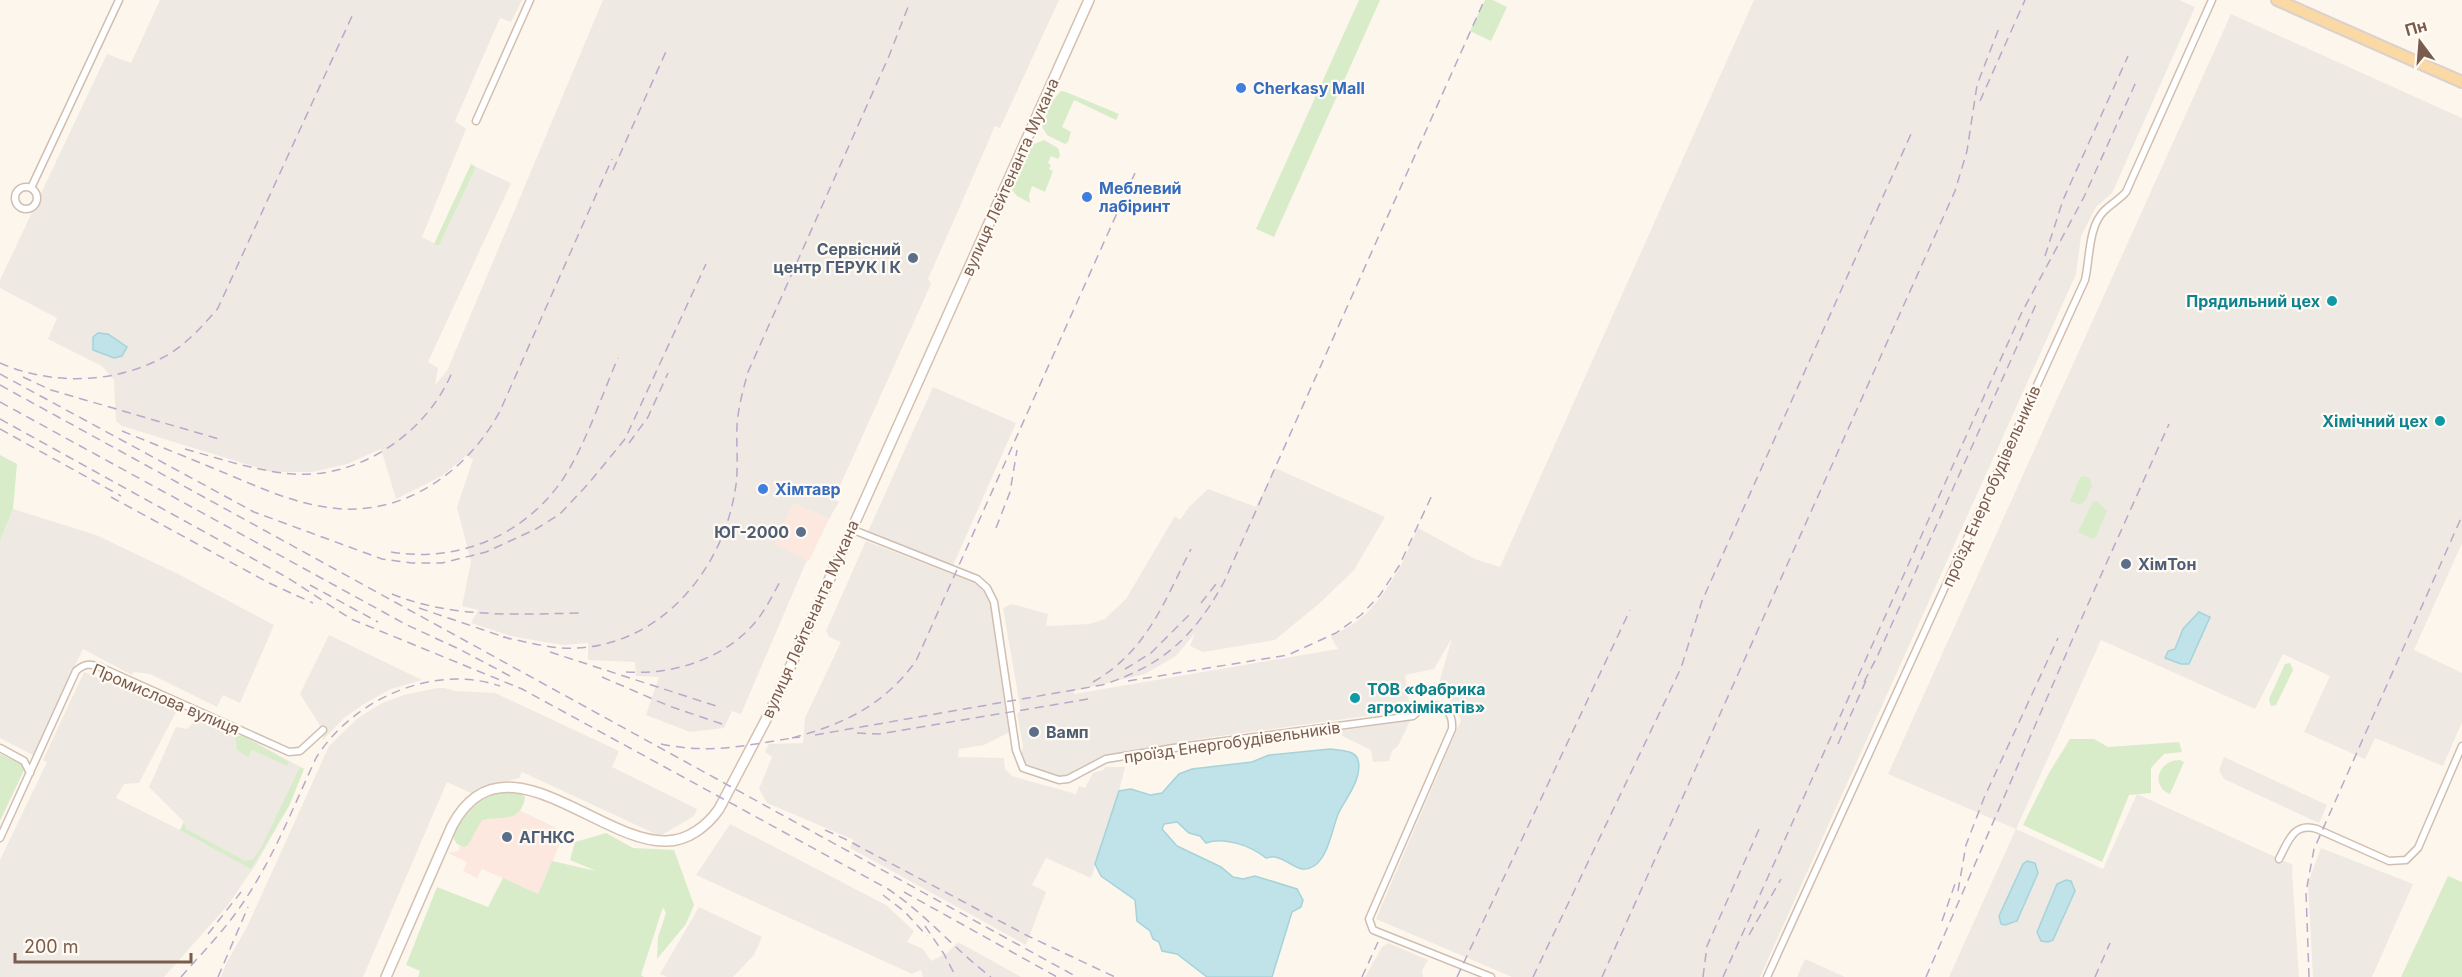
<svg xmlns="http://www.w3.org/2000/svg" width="2462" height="977" font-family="Inter,sans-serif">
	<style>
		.commercial { fill: #fde8e0 }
		.industrial { fill: #efe9e4 }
		.green { fill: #d8ecc9 }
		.water { fill: #bfe3e8; stroke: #a5d3da; stroke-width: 1.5 }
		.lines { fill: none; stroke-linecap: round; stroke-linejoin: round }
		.street-casing { stroke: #d1beb0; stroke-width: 9 }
		.secondary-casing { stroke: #d6c0b0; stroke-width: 12 }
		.primary-casing { stroke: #dad1cd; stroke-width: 14 }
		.street { stroke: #fff; stroke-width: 6 }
		.secondary { stroke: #fff; stroke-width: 9 }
		.primary { stroke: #fbd9a5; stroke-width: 10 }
		.rail { stroke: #b9a8c9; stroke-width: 1.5; stroke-dasharray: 9 6; stroke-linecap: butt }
		.shop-dot { fill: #3f7fe0; stroke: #fffaf3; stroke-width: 2 }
		.service-dot { fill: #5c6f8a; stroke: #fffaf3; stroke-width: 2 }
		.culture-dot { fill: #0f9aa8; stroke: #fffaf3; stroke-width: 2 }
		.labels { text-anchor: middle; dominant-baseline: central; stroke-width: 4.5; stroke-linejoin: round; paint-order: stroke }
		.shop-label { font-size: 16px; font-weight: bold; fill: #366cbe; stroke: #fffaf3; text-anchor: start }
		.street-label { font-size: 16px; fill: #7a5c4d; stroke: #fffaf3 }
		.service-label { font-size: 16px; font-weight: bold; fill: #4e5e75; stroke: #fffaf3; text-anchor: start }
		.culture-label { font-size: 16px; font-weight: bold; fill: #0d838f; stroke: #fffaf3; text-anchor: end }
	</style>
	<rect width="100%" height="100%" fill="#fdf6ec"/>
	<!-- commercial -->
	<path class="commercial" d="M 795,504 L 829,519 L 809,561 L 773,544 L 791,507 Z
		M 521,811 L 565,832 L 538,894 L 482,869 L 477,878 L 463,871 L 467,862 L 448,853 L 459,851 L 463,819 Z"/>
	<!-- industrial -->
	<path class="industrial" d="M 160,0 L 522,0 L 511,22 L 500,18 L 455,121 L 466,129 L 422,237 L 439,246 L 476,167 L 511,183 L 428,362 L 438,368 L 435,385 L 447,371 L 603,0 L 1059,0 L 1000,128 L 995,126 L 951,227 L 928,279 L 931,284 L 834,499 L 839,502 L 829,519 L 795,504 L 791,507 L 774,544 L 807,560 L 741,714 L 732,711 L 724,728 L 690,732 L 646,715 L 659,677 L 636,676 L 635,662 L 588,660 L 588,643 L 564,645 L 538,641 L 511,636 L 471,623 L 478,610 L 462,606 L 471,562 L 457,507 L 473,460 L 467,455 L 442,476 L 396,499 L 381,449 L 347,464 L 312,472 L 271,472 L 122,426 L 116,421 L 114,380 L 102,366 L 48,339 L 57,318 L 0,288 L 0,280 L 107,54 L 131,63 Z
		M 1754,0 L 2179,0 L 2195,7 L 2112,193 L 2096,207 L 2081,236 L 2076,274 L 1760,977 L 1512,977 L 1376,919 L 1461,720 L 1439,683 L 1452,638 L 1434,669 L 1405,675 L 1410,710 L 1198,739 L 1125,755 L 1101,757 L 1066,777 L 1056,777 L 1027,767 L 1021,760 L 1023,746 L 1017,713 L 1021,712 L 1003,608 L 1012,604 L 1048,614 L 1046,626 L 1089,624 L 1105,619 L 1126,599 L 1175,516 L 1180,520 L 1189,507 L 1208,489 L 1256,507 L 1275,468 L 1385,517 L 1354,570 L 1321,602 L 1275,640 L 1203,652 L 1190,646 L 1195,633 L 1176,656 L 1145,674 L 1074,691 L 1074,694 L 1338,649 L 1331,637 L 1356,622 L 1369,611 L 1384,593 L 1400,567 L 1418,528 L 1475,559 L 1500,567 Z
		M 2231,14 L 2462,118 L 2462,543 L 2414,650 L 2462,673 L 2462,722 L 2443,766 L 2375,738 L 2365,759 L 2304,732 L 2330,676 L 2283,654 L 2255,709 L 2101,640 L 2016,829 L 2103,869 L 2137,794 L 2293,865 L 2292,871 L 2299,977 L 1949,977 L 2016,829 L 1888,774 Z
		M 933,387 L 1016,423 L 951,570 L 867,534 Z
		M 13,509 L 96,535 L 178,574 L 274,625 L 240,703 L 223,695 L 217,707 L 150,674 L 133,672 L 132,675 L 83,649 L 33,755 L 0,738 L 0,541 Z
		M 866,541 L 980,585 L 991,604 L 1010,732 L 984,745 L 959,749 L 958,757 L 1004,758 L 1005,769 L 1012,776 L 1076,794 L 1079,786 L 1085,788 L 1093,773 L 1103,770 L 1105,767 L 1125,767 L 1119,791 L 1091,878 L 1046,858 L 1032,885 L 1046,892 L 1026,945 L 850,848 L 854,840 L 767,803 L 759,789 L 772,757 L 765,752 L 769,744 L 803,743 L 805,718 L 841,642 L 829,637 L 826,631 Z
		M 329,635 L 422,680 L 391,689 L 364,704 L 344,718 L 323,740 L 319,724 L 300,694 Z
		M 84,672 L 178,708 L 139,783 L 124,784 L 116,798 L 180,830 L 184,822 L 149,787 L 176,727 L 188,729 L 195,719 L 235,737 L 242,735 L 304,769 L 289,806 L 256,864 L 228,905 L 164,977 L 0,977 L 0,860 L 47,762 L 43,760 Z
		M 437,688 L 445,688 L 454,691 L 495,693 L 619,751 L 612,767 L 697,809 L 694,816 L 660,836 L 522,772 L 519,778 L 494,784 L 473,794 L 447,782 L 363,977 L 221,977 L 226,964 L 248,925 L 329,746 L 358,718 L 382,703 L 404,695 Z
		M 1410,721 L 1398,746 L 1392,751 L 1389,761 L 1373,762 L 1371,750 L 1342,736 L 1343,730 Z
		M 2224,757 L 2327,805 L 2319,823 L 2224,779 L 2219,770 Z
		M 730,824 L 886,905 L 914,931 L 907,942 L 923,949 L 931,961 L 947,953 L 958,942 L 1021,977 L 923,977 L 921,970 L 912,974 L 696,875 Z
		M 2321,848 L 2413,884 L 2372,977 L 2313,977 L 2308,883 Z
		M 699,907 L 762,937 L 754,955 L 733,977 L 667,977 L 660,974 Z
		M 1388,943 L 1428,960 L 1422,971 L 1423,977 L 1365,977 L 1382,947 Z
		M 1805,959 L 1845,977 L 1797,977 Z"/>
	<!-- green -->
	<path class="green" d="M 1359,0 L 1380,0 L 1274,237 L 1256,229 Z
		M 1485,0 L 1493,0 L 1507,7 L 1491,41 L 1470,31 Z
		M 1061,91 L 1066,92 L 1119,114 L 1116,120 L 1074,100 L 1062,127 L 1071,132 L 1068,142 L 1065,144 L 1047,135 L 1042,127 L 1049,105 Z
		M 1044,140 L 1058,148 L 1060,155 L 1058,159 L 1051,156 L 1048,163 L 1051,165 L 1049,169 L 1053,171 L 1045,192 L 1032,186 L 1029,195 L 1030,203 L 1017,196 L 1012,190 L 1032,145 Z
		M 471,164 L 476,167 L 439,246 L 434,244 Z
		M 0,455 L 17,464 L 13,509 L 0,541 Z
		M 2085,476 L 2090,479 L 2092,486 L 2085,501 L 2080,505 L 2070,501 L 2080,478 Z
		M 2093,501 L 2098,502 L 2107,511 L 2096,537 L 2093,539 L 2078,532 Z
		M 2290,663 L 2293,670 L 2276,705 L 2271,706 L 2269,699 L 2285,664 Z
		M 242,735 L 289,762 L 287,766 L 252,750 L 248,757 L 237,750 L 235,737 Z
		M 2070,739 L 2094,739 L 2108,747 L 2179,742 L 2182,752 L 2164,754 L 2151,768 L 2151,793 L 2129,795 L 2102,862 L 2023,825 L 2049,773 Z
		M 0,754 L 26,766 L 0,821 Z
		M 2180,760 L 2184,762 L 2170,794 C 2150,786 2158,760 2180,760 Z
		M 300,767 L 304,769 L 289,806 L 251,869 L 180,830 L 184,822 L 186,829 L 245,861 L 253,859 L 260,850 Z
		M 501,792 L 523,794 L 525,798 C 520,824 502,815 482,820 L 468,845 L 464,847 L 457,844 L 454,839 C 456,814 480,799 501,792 Z
		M 606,833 L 633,848 L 674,850 L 694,905 L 686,924 L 657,959 L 658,937 L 666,913 L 663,907 L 641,975 L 644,977 L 418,977 L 420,971 L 406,965 L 437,887 L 488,907 L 503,878 L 538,894 L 552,861 L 596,871 L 570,860 L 575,842 Z
		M 2448,876 L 2462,882 L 2462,977 L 2401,977 Z"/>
	<!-- water -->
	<path class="water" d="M 98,333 L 108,334 L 127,347 L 122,356 L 114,358 L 93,350 L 93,337 Z
		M 2199,612 L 2210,617 L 2189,664 L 2181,664 L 2165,658 L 2168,651 L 2175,649 L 2183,629 Z
		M 1330,749 C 1338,750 1356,750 1358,760 C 1363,778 1346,798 1339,812 C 1332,828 1329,856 1314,866 C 1299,876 1289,859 1275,857 C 1272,856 1269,858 1266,858 C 1251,846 1224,836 1206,843 L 1200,836 L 1189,833 L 1177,822 L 1164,824 L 1162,829 L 1177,846 L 1221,867 L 1233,877 L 1243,879 L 1255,876 L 1297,889 L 1303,900 L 1301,907 L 1292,912 L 1272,977 L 1207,977 L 1177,954 L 1162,951 L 1159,942 L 1153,939 L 1150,931 L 1137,921 L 1135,900 L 1101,876 L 1095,864 L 1119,791 L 1131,789 L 1150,795 L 1162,793 L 1179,774 L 1192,769 L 1252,762 L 1269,755 Z
		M 2027,861 L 2035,863 L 2038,873 L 2017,921 L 2005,925 L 2001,924 L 1999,916 L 2023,864 Z
		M 2066,880 L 2071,881 L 2075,891 L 2053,940 L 2048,942 L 2041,941 L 2037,932 L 2057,884 Z"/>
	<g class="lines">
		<defs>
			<path id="street" d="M 476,121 L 530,0
				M15 198a11 11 0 1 1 22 0a11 11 0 1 1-22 0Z
				M 31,188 L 119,0
				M 851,529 L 977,579 L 987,588 L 994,602 L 1016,750 L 1023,768 L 1059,780 L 1068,779 L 1106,759 L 1180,747 L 1413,716 L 1422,708 L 1432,705 C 1448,707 1453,715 1452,729 L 1369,919 L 1373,930 L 1491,977
				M 0,748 L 24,761 L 30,773
				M 0,838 L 76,671 C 84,664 90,663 100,667 L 289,752 L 300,751 L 323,730
				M 2279,859 C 2288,842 2293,822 2317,829 L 2389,861 L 2406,860 L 2418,848 L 2462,746
				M 1767,977 L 2085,280 C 2090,259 2088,227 2104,211 C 2111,204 2119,200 2126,192 L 2212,0"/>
			<path id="secondary" d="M 386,977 L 452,826 C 503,730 599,843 666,841 C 688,841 707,826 719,809 L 770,712 L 1089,0"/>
			<path id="primary" d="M 2277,0 L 2462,82"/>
		</defs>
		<!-- street casing -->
		<use href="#street" class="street-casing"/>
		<!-- secondary casing -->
		<use href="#secondary" class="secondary-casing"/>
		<!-- primary casing -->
		<use href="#primary" class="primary-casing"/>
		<!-- street -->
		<use href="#street" class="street"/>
		<!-- secondary -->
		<use href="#secondary" class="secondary"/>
		<!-- primary -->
		<use href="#primary" class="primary"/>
		<!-- rail -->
		<path class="rail" d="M 1980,101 L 2025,0
			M 613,170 L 668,47
			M 2045,256 L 2063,200 L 2128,56
			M 0,363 C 50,385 112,384 160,359 C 183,348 202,327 218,308 L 353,14
			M 0,374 L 254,512 L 382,559 L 412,563 L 442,563 L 486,552 L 536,529 L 560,514 L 589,483 L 625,439 L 706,264
			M 23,377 L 51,390 L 219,439
			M 0,385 L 1077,977
			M 0,402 L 407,625 L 459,649 L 510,676
			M 0,419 L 288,578 L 351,619 L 522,689 L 888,889 C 926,914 955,950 991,977
			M 0,429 L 121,496
			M 122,431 C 159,446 196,461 232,476 C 265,490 297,504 332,508 C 404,517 468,471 500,411 L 612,159
			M 629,443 L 648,417 L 668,373
			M 185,449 C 221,459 256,471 293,474 C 361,479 429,431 453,370
			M 111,497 L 269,583 L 313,603
			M 996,528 L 1010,492 L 1017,450
			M 391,552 C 458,563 524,536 563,479 C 586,444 601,397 618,358
			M 310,585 L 378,622
			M 392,594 C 454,619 518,614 583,613
			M 1201,603 L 1216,584
			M 419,608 L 510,639
			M 503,637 C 522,641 541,646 561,648 C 653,653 721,576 735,491 C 739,470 736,447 737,426 C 738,408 743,390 748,372 L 889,56 L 908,7
			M 550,652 L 716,706
			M 1125,669 L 1151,653 L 1189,615
			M 626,672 C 671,675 721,660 752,626 C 765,612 773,594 782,578
			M 602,677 L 669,706 L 725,725
			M 1128,681 L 1288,655 L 1336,633 L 1361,615 L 1380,595 L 1399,566 L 1433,493
			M 1093,682 C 1147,651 1164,602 1191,549
			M 1864,682 L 1877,657 L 2038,300
			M 857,733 L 879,734 L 1094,698
			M 815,735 L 1102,685 C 1162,666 1194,637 1224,582 L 1484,1
			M 792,738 C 844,724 883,706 916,661 L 1135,173
			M 661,744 C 714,755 749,744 800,737
			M 1838,744 L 1868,676
			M 825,830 L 845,839 L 1028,936 L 1115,977
			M 1958,891 L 1966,845 L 1984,798 L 2058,638
			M 904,892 L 1057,977
			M 883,895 L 905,912 L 927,936
			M 1942,921 L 1956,881
			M 925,926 L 944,954 L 956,977
			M 208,934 L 241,892
			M 1749,935 L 1781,879
			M 181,977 C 200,955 221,934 238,910 C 271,864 292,810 316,758 C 352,700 433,663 500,686
			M 218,977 L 248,907
			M 1362,977 L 1378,942
			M 1457,977 L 1630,610
			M 1533,977 L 1681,668 L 1702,601 L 1911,134
			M 1602,977 L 1955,191 L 1967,151 L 1977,85 L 1999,28
			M 1703,977 L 1707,946 L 1760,827
			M 1723,977 L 2021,314 L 2084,197 L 2136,82
			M 1926,977 L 2080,622 L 2169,424
			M 2095,977 L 2110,943
			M 2309,977 L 2306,892 L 2314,849 L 2462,516"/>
	</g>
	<!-- markers -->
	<g class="shop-dot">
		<circle cx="1241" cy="88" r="6"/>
		<circle cx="1087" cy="197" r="6"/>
		<circle cx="763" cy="489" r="6"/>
	</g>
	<g class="service-dot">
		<circle cx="913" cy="258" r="6"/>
		<circle cx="801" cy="532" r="6"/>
		<circle cx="2126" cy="564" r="6"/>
		<circle cx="1034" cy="732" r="6"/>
		<circle cx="507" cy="837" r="6"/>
	</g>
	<g class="culture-dot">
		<circle cx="2332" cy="301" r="6"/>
		<circle cx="2440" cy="421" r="6"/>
		<circle cx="1355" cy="698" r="6"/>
	</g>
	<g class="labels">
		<!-- shop labels -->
		<g class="shop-label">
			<text x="1253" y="88">Cherkasy Mall</text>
			<text x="1099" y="188">Меблевий<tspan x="1099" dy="18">лабіринт</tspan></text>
			<text x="775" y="489">Хімтавр</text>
		</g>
		<!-- street labels -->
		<g class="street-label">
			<text transform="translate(1010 177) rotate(-66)">вулиця Лейтенанта Мукана</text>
			<text transform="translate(1991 486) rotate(-66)">проїзд Енергобудівельників</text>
			<text transform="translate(810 619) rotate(-66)">вулиця Лейтенанта Мукана</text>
			<text transform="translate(166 699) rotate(23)">Промислова вулиця</text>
			<text transform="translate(1232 742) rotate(-8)">проїзд Енергобудівельників</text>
		</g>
		<!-- service labels -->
		<g class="service-label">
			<text x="901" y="249" text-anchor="end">Сервісний<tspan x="901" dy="18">центр ГЕРУК І К</tspan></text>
			<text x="789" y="532" text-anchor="end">ЮГ-2000</text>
			<text x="2138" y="564">ХімТон</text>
			<text x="1046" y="732">Вамп</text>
			<text x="519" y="837">АГНКС</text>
		</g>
		<!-- culture labels -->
		<g class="culture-label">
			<text x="2320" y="301">Прядильний цех</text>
			<text x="2428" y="421">Хімічний цех</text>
			<text x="1367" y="689" text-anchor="start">ТОВ «Фабрика<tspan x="1367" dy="18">агрохімікатів»</tspan></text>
		</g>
	</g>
	<!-- north arrow -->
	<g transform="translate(2420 42) rotate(344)" stroke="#fffaf3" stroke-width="4.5" paint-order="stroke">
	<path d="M0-4.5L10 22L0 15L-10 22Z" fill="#7a5c4d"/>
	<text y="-9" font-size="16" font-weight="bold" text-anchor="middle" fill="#7a5c4d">Пн</text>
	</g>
	<!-- scale -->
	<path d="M15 953v9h176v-9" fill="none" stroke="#7a5c4d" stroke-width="3"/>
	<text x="24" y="953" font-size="18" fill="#7a5c4d" stroke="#fffaf3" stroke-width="4.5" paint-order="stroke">200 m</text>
</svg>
